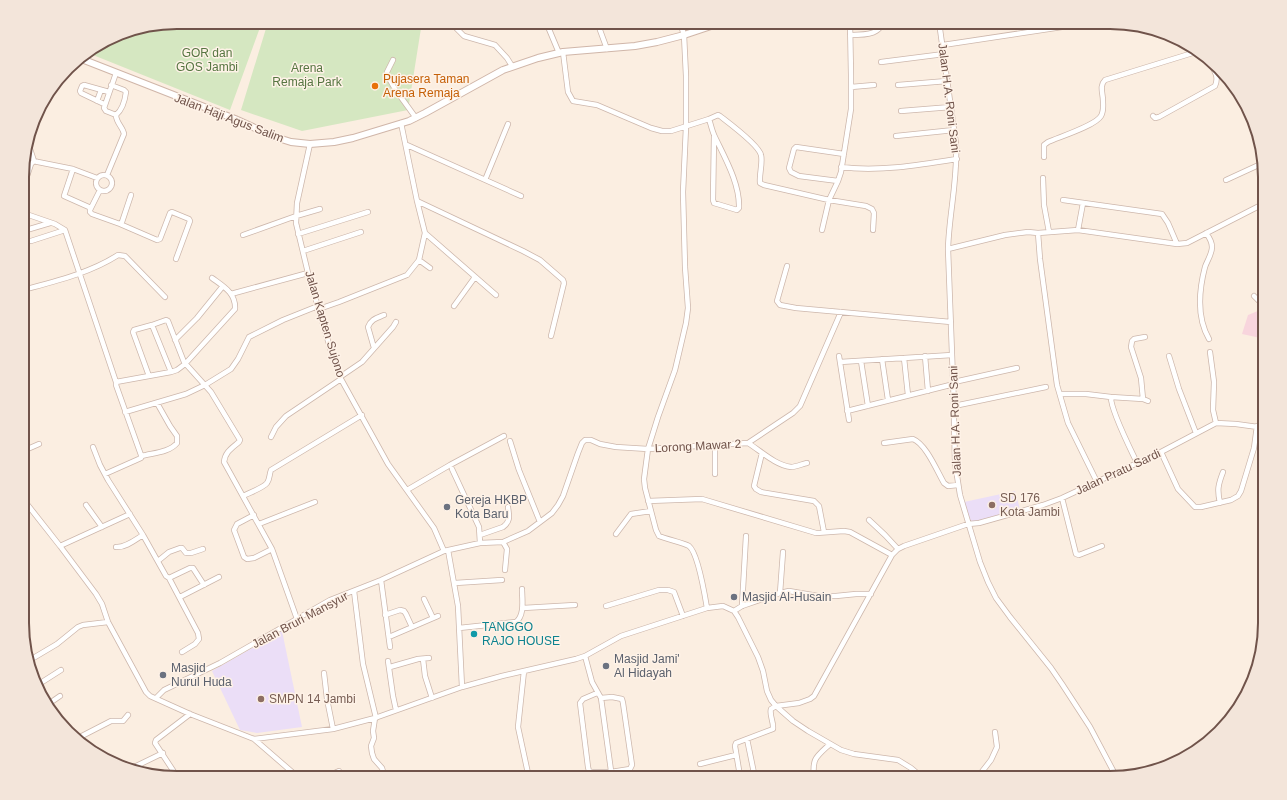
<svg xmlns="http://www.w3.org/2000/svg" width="1287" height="800" font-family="Arial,sans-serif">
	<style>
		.education { fill: #ebdef7 }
		.medical { fill: #f8d5dd }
		.green { fill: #d5e7c1 }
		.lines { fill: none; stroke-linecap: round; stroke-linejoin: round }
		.street-casing { stroke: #cdb7ac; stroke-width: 6 }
		.secondary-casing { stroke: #d0b6a9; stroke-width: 8 }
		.street { stroke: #fff; stroke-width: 4.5 }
		.secondary { stroke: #fff; stroke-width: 6 }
		.food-dot { fill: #e8710a; stroke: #fef2e7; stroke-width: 1.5 }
		.education-dot { fill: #8d6e63; stroke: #fef2e7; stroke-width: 1.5 }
		.worship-dot { fill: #6b7280; stroke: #fef2e7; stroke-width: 1.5 }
		.culture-dot { fill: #0f9aa8; stroke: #fef2e7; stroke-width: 1.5 }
		.labels { text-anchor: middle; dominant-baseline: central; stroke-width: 3; stroke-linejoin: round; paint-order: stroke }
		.park-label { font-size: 12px; fill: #577642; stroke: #fef2e7 }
		.food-label { font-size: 12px; fill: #c56008; stroke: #fef2e7; text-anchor: start }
		.street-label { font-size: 12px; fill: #70534a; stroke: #fef2e7 }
		.education-label { font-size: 12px; fill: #785e54; stroke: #fef2e7; text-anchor: start }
		.worship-label { font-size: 12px; fill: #5b616d; stroke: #fef2e7; text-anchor: start }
		.culture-label { font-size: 12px; fill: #0d838f; stroke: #fef2e7; text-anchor: start }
		.rim { fill: none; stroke: #70534a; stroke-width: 2 }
	</style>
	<rect width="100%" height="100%" fill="#fbeee1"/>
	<!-- education -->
	<path class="education" d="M 1015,491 L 1020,509 L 975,522 L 969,520 L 964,502 Z
		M 282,631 L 302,727 L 257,733 L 240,730 L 212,671 Z"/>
	<!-- medical -->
	<path class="medical" d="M 1265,308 L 1265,339 L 1242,334 L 1248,315 Z"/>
	<!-- green -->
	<path class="green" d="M 177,22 L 262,22 L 230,110 L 88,53 L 118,34 Z
		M 268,22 L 422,22 L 408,110 L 302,131 L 241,110 Z"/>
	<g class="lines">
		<defs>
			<path id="street" d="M 450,22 L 464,36 L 495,45 L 507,58 L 512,66
				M 546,22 L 559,53
				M 597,22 L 607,49
				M 680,22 L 684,35 L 686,76 L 686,127 L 683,192 L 685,267 L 688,308 L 686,323 L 675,370 L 658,417 L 648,449 L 644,479 L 645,488 L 656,530 L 659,536 C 666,539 684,543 689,546 C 698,553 705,596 707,608
				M 939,22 L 956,144 C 958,179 949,214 948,249 L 954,406 L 954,422 L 955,463 L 960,495 L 980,562 L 988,582 L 996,598 L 1010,617 L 1051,668 L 1062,684 L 1090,727 L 1117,778
				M 850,35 C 858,34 869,36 876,31 C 882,27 881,24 890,22
				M 943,45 L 1095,22
				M 563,52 L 568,92 L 573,101 L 597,105 L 651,128 L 662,131 L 671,131 L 709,119 C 711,125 712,131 715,137 C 725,158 740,184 739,208 L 737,210 L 714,203 L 713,200 L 714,136
				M 393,60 L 387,72 L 387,75 L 395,89 L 416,118
				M 881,62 L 944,54
				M 111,85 L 124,90 L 126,92 C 125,100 122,110 116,115
				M 898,85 L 947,81
				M 851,87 L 874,85
				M 97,101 L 101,90
				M 104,104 L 81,93 L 80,91 L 82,86 L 84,85 L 109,92
				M 901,111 L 951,107
				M 1153,116 L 1155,118 L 1159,117 L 1215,86 C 1219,77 1215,72 1210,63
				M 709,119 L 718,115 L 720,116 C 729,123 759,145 761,155 C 763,163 759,174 760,183 L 764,185 L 829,200 L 866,206 L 872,209 L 874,213 L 873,230
				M 31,131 L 39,107
				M 896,136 L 954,130
				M 28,143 L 34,161
				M 310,144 L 297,203 L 296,223 L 308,273 L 331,351 L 341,379 L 388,464 L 434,528 L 444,551
				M 407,145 L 521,196
				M 24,155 L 27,162 L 31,164 L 34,161 L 38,162 L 73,169 L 97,178
				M 1044,157 L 1044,145 L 1048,142 C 1059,137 1095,126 1101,116 C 1104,111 1103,106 1103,101 C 1103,93 1099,86 1105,80 L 1199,51
				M 841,167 C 878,172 920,165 957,159
				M 73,169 L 64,196 L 91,208
				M96 183a8 8 0 1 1 16 0a8 8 0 1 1-16 0Z
				M 107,175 L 124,134 C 123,127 116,123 116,115 L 106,111 L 104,108 L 116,73
				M 1043,178 L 1044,205 L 1049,232
				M 485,180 L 508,124
				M 1226,180 L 1263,163
				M 838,181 L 799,176 L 791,172 L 789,168 L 794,149 L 796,147 L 844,154
				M 23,188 L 31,164
				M 100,190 L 90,210 L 90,212 L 92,214 L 120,224 L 157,240 L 160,239 L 170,213 L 172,212 L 189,219 L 190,221 L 176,259
				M 1063,200 L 1162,214 L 1168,223 L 1177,244
				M 417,201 L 523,251 L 540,260 L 563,280 L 564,283 L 551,336
				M 1261,205 L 1265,218
				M 23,213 L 55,224 L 65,230 L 116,382 L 116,385 L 141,455 L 141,458 L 105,474
				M 120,224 L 122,222 L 131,195
				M 822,230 L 829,200 L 838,181 L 841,172 L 851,109 L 851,75 L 850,22
				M 1078,230 L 1083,203
				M 23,231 L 50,223
				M 425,233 L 496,295
				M 1038,233 L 1040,259 L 1057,385 L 1068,423 L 1097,482
				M 1206,233 C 1209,237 1212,242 1212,247 C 1212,254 1207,261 1205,267 C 1199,290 1197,318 1209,339
				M 298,234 L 368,212
				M 243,235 L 296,216 L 320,209
				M 31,241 L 65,230
				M 948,249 L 1005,235 L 1028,232 L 1038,233 L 1078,230 L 1177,244 L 1187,243 L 1265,203
				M 303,251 L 361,232
				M 419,260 L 430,268
				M 787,266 L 777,301 L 780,305 L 796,308 L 951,322
				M 23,290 C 56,281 90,273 118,255 L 125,256 L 165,297
				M 231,294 L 308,273
				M 1254,296 L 1260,302 L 1265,302
				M 454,306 L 475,277
				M 319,309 L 339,302 L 407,275 L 419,260 L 425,233 L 417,201 L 401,123
				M 175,340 L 197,318 L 223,286
				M 374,348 L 368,327 C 371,319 377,318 384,315
				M 1210,352 L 1214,382 L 1213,410 L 1216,423
				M 839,356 L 849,420
				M 925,356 L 928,391
				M 1169,356 L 1179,389 L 1196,433
				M 904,358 L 908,395
				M 882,359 L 888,400
				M 861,361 L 868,406
				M 840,362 L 952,355
				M 171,372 L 152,325 L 166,320 L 168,321 L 184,362 L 211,392 L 240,440 L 239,442 C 232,448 225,452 224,462 L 272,549 L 297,619
				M 149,376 L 133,332 L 134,330 L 152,325
				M 340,377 L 362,362 L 393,327 L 396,322
				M 116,382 L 171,372 L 177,370 L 185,364 L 235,309 C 236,293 223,286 212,278
				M 954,382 L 1017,368
				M 1060,394 L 1086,394 L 1111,397 L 1143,399 L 1148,401
				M 1111,397 C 1110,409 1131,450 1137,463
				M 1143,399 L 1141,378 L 1131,347 L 1132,341 L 1134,339 L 1145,337
				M 954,406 L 1046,387
				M 847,411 L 954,384
				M 125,412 L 186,394 L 205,385 L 231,369 L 238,359 L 249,337 L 283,320 L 318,306
				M 271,437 L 276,427 L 286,416 L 341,379
				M 510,441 L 519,470 L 540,522
				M 748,443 C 761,451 775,465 791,467 C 796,467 802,464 807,463
				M 884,443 L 913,439 C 926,444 937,471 944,483 L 948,486 L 958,485
				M 715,446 L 715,474
				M 93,447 L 100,465 L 108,480 L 143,535 L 166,576 L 169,578 L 190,568 L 193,568 L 204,585
				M 23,451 L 39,444
				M 1161,452 L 1178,489 L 1195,507 L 1201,507 L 1231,500 L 1238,496 L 1241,491 L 1254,448 L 1257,426
				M 762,453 L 754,486 L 756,489 L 761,492 L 814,501 L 819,506 L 824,532
				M 142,456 C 153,453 170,452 177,443 L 177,436 L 170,426 L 157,403
				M 452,469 L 479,527 L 480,543
				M 407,490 L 450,465 L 504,436
				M 243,496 C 249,493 263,488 267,483 C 270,479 269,475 271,470 L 362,415
				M 1062,498 L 1076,554 L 1079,555 L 1102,546
				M 23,499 L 60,546 L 96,594 L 102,604 L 108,622 L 146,692 L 150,696 L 190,714 L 254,739 L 333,729 L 375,718 L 462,687 L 502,676 L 576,659 L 585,656 L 621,636 L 707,608 L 723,606 L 734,611 L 738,617 L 758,657 L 763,671 L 767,691 L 771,700 L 776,706 L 793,721 L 808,731 L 841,750 L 854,754 L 898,760 L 911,768 L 923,778
				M 648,501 L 702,499 L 816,533 L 844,531 L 850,532 L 892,555
				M 1220,503 C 1217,490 1218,485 1223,472
				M 86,505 L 102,527
				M 254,515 L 237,524 L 234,530 L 244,557 L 247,559 L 254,558 L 272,549
				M 869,520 L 885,535 L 898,549
				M 259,524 L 315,502
				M 616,534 L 631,514 L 651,511
				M 480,535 L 503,527 C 511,521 509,516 508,507
				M 503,542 L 507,549 L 505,570
				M 60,546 L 130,514
				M 116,547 C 125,548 135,540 143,535
				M 448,550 L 458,606 L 462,687
				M 158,561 L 169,552 L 180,548 L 182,548 L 186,553 L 191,553 L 203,549
				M 169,578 L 198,633 L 199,639 L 195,644 L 182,652
				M 381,580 L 390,647
				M 455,583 L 502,580
				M 354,591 L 363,664 L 376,718
				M 780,593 L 783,552
				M 180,597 L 219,577
				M 424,599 L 433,618
				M 606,606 L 659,590 L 668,590 L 674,592 L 683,616
				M 742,606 L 746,536
				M 523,608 L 575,605
				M 734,611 L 742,606 L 780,593 L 789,591 L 818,596 L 836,596 L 856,594 L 871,594
				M 385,615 L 400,610 L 404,611 L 406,614 L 412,627
				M 459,628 L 516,622 C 525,615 522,599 522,589
				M 389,637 L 438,616
				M 1261,647 L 1262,647
				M 585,656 L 592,682 L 601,698 L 612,778
				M 423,659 L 425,676 L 432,698
				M 30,660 L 57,644 L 78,627 L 83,625 L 108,622
				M 388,661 L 393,696 L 396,710
				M 390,667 L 418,659 L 429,658
				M 524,671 L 518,727 L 529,778
				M 324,673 L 327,699 L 333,729
				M 39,684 L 61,670
				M 597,693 L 583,699 L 580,703 L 588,767 L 589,771 L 592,772 L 611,772 L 630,769 L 632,765 L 623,703 L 622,699 L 612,697 L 601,698
				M 156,698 L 164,690 L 220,663 L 330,600 L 381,580 L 444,551 L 480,543 L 503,542 L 528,531 L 552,513 L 558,505 L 563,496 L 578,453 L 582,443 L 585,440 L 591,440 L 600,444 L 616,447 L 648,449 L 748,443 L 793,413 L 800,406 L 841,312
				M 47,705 L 60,696
				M 375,718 L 373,731 L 374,738 L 371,746 L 372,753 L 374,759 L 382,768 L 385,778
				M 78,738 L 111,721 L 123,721 L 128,715
				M 254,739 L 299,778
				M 747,739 L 755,778
				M 700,764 L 736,755
				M 130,769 L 163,753
				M 912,770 L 915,778
				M 178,778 L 155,743 L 156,740 L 190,714
				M 324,778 L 339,771
				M 733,778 L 738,775 L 739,770 L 735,746 L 736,743 L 773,729 C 774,722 769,715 771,709 L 776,706 L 799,703 L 810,699 L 814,696 L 892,555 L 898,549 L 904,546 L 968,524 L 979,523 L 1043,505 L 1062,498 L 1161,452 L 1216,423 L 1236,424 L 1265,428
				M 814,778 C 812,758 816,757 830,744
				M 977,778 L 991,760 L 997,747 L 995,732"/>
			<path id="secondary" d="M 79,58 L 235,119 L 275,137 L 291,142 L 310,144 L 334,142 L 353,138 L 409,121 L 425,113 L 503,70 L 538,58 L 563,52 L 635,46 L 657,42 L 684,35 L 723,22"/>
		</defs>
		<!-- street casing -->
		<use href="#street" class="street-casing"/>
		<!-- secondary casing -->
		<use href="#secondary" class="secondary-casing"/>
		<!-- street -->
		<use href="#street" class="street"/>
		<!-- secondary -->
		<use href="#secondary" class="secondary"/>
	</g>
	<!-- markers -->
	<circle class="food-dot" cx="375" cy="86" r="4"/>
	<g class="education-dot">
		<circle cx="992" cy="505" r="4"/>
		<circle cx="261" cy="699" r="4"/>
	</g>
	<g class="worship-dot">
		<circle cx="447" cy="507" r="4"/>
		<circle cx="734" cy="597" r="4"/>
		<circle cx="606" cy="666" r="4"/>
		<circle cx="163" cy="675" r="4"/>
	</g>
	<circle class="culture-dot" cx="474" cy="634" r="4"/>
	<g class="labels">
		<!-- park labels -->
		<g class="park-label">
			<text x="207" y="53">GOR dan<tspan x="207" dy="14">GOS Jambi</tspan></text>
			<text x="307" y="68">Arena<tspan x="307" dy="14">Remaja Park</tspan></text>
		</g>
		<!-- food labels -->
		<g class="food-label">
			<text x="383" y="79">Pujasera Taman<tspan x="383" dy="14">Arena Remaja</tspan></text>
		</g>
		<!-- street labels -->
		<g class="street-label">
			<text transform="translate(949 98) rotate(83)">Jalan H.A. Roni Sani</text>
			<text transform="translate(229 118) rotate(21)">Jalan Haji Agus Salim</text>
			<text transform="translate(325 324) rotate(73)">Jalan Kapten Sujono</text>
			<text transform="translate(955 421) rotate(-92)">Jalan H.A. Roni Sani</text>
			<text transform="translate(698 446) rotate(-3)">Lorong Mawar 2</text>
			<text transform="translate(1118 472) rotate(-25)">Jalan Pratu Sardi</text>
			<text transform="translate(300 620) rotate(-28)">Jalan Bruri Mansyur</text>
		</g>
		<!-- education labels -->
		<g class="education-label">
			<text x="1000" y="498">SD 176<tspan x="1000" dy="14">Kota Jambi</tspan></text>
			<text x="269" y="699">SMPN 14 Jambi</text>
		</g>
		<!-- worship labels -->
		<g class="worship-label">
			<text x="455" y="500">Gereja HKBP<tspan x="455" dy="14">Kota Baru</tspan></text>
			<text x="742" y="597">Masjid Al-Husain</text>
			<text x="614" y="659">Masjid Jami'<tspan x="614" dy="14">Al Hidayah</tspan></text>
			<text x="171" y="668">Masjid<tspan x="171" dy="14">Nurul Huda</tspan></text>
		</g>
		<!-- culture labels -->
		<g class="culture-label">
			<text x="482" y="627">TANGGO<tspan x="482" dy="14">RAJO HOUSE</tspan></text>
		</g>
	</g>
	<!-- crop -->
	<path d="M0 0H1287V800H0ZM177 29H1110A148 148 0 0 1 1258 177V623A148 148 0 0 1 1110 771H177A148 148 0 0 1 29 623V177A148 148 0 0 1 177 29Z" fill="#f3e5da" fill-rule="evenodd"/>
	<path class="rim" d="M177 29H1110A148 148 0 0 1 1258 177V623A148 148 0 0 1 1110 771H177A148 148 0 0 1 29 623V177A148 148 0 0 1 177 29Z"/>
</svg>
